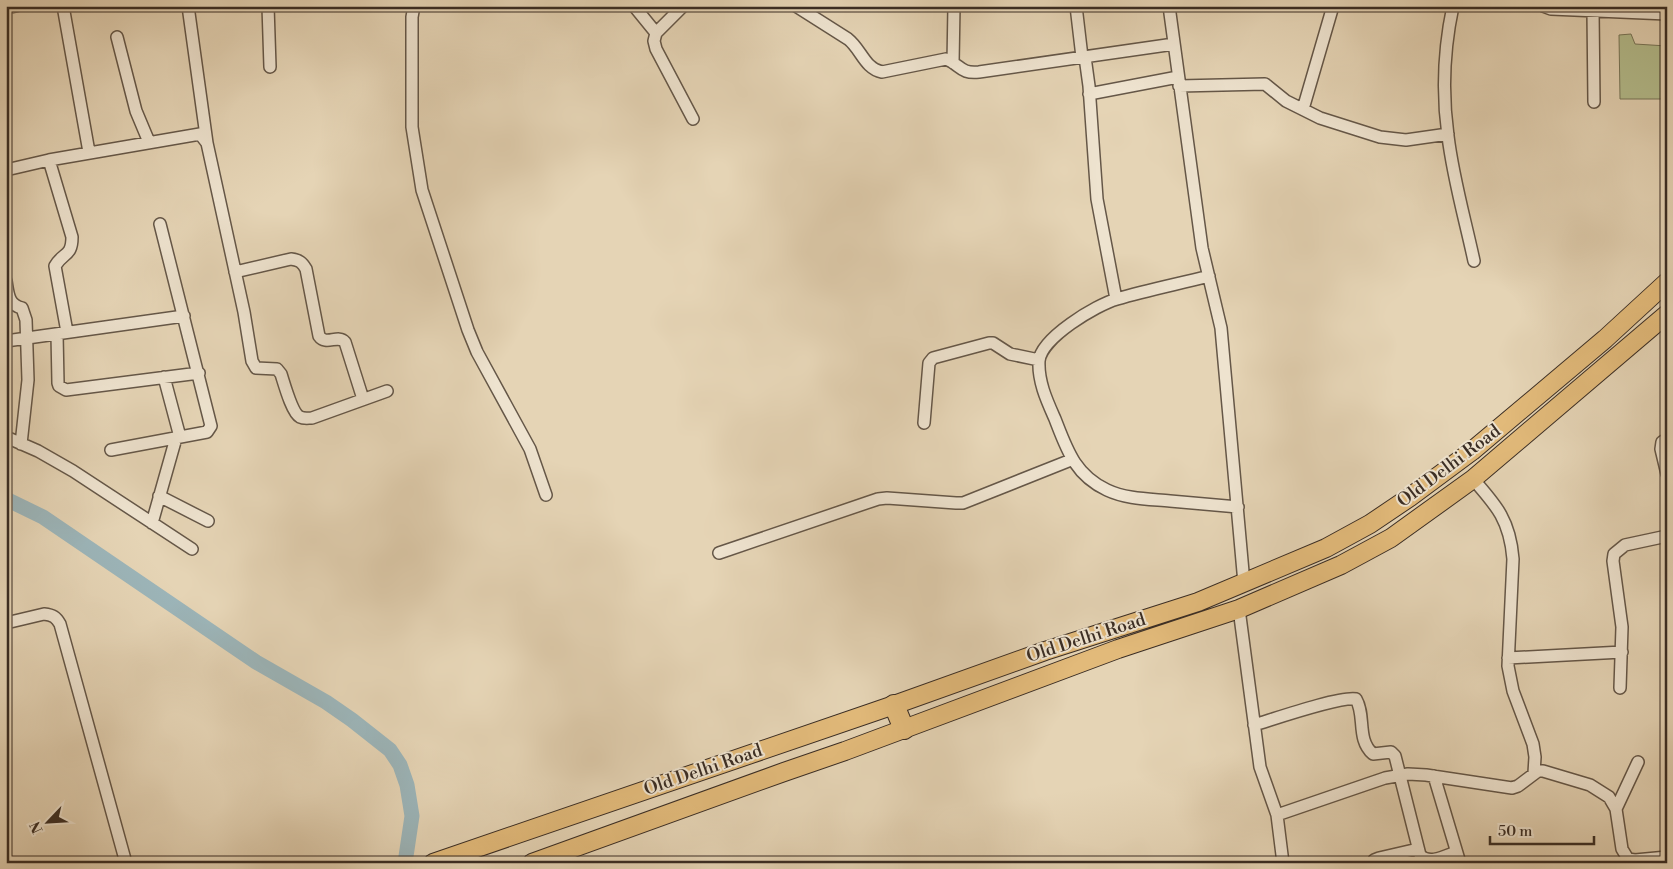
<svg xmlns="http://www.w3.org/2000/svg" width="1673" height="869" font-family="'Libre Bodoni',serif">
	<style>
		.green { fill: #b4bd8d; stroke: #777558 }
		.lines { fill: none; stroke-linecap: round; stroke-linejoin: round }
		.canal { stroke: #9cb5b9; stroke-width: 15 }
		.street-casing { stroke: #655748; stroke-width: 14 }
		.primary-casing { stroke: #3a2d24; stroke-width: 20 }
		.highway-casing { stroke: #3a2d24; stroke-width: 22 }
		.street { stroke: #eee3cf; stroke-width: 11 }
		.primary { stroke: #e2ba7a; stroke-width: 18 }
		.highway { stroke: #e2ba7a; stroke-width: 20 }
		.labels { text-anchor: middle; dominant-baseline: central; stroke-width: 4; stroke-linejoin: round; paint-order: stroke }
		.street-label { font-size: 18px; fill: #3a2d24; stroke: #eee3cf }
	</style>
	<rect width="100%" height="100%" fill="#e5d4b5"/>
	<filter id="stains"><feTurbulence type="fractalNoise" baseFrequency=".004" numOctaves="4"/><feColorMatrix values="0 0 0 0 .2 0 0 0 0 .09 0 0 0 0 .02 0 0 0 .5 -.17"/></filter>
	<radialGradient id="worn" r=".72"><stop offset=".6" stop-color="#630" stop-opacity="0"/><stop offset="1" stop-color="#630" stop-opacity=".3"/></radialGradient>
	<!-- green -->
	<path class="green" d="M 1631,34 L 1635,44 L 1667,46 L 1667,99 L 1620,99 L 1619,35 Z"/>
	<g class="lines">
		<!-- canal -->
		<path class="canal" d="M 6,499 L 43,517 L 256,662 L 326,702 L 352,720 L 390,750 L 400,765 L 407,785 L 412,816 L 405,863"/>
		<defs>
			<path id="street" d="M 63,6 L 89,152
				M 188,6 L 207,143
				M 268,6 L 270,67
				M 414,6 L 412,17 L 412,127 L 422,190 L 468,330 L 477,352 L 530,449 L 546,495
				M 634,6 L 656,33
				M 683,6 L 656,33 L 654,41 L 656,49 L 693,119
				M 796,6 L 848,39 C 861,49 865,69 882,72 L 946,59 C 961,65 960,74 979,72 L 1174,44
				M 1076,6 L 1082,57
				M 1169,6 L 1202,248 L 1221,328 L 1244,583
				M 1453,6 C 1444,48 1442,93 1448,136 C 1453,178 1465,219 1474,261
				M 1543,6 L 1551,9 L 1667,14
				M 6,8 L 16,6
				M 1593,11 L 1594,102
				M 117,37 L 136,111 L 149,142
				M 1085,57 L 1089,86 L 1097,199 L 1116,299
				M 953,63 L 954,6
				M 1179,86 L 1265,84 L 1286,101 L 1320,118 L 1380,137 L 1406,140 L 1448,134
				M 1089,94 L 1178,77
				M 1303,109 L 1333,6
				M 49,160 L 72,237 C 72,257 63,252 55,266 L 67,332
				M 6,170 L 49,160 L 200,134 L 207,143 L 244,312 L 252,361 L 256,368 L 277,369 L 281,374 C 284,383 292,413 300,417 C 304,419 308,418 312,418 L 387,391
				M 235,272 L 291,259 C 299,260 302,262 306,269 L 319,336 C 326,346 338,334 345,342 L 363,399
				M 1209,276 C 1178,284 1147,290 1117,299 C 1096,305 1041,338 1039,361 C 1038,382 1047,401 1055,419 C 1067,450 1075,475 1107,490 C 1126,499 1149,499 1170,501 C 1193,503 1216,505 1238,507
				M 6,281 C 8,293 8,305 22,308 L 26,320 L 28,380 L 21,444
				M 57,334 L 58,383 L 59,386 L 66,390 L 199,373
				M 6,341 L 184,316
				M 164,377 L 180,437
				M 924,423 L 929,363 L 933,358 L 989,343 L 993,343 L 1010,354 L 1039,360
				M 6,437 L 38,451 L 73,471 L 192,549
				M 1667,439 L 1662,442 L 1661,449 L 1667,474
				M 111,450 L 207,432 L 211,426 L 160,224
				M 1473,479 C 1497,506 1510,521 1513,559 L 1508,666 L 1513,691 L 1533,744 L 1535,757 L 1534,773
				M 159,496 L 208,521
				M 152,523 L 176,438
				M 719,553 L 878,499 L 887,498 L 956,503 L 963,503 L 1071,460
				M 1239,609 L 1260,767 L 1277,815 L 1283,863
				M 6,623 L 44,614 C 53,615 56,617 60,624 L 126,863
				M 1508,658 L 1622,652
				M 1620,688 L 1622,627 L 1613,561 L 1614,554 L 1625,545 L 1667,536
				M 1254,725 C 1274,719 1340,696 1356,699 C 1366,716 1356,739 1373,754 L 1391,752 L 1395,756 L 1420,855 C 1429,865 1445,856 1456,852
				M 1434,776 L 1460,863
				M 1616,809 L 1638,762
				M 1277,815 L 1385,778 L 1408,774 L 1426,775 L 1512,788 L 1518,786 L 1538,771 L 1543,771 L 1590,785 L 1609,797 L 1616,809 L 1622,849 L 1628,859 L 1635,860 L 1667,857
				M 1373,863 L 1374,860 L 1379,858 L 1418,849"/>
			<path id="primary" d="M 433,863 L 894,705 L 1045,651 L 1198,602 L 1326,548 L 1370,524 L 1410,497 L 1472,451 L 1605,339 L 1667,282
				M 532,863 L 784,772 L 845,751 L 1118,649 L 1239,609 L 1341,565 L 1391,538 L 1473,479 L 1667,314"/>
			<path id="highway" d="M 894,705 L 904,729"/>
		</defs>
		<!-- street casing -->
		<use href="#street" class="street-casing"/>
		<!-- primary casing -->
		<use href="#primary" class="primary-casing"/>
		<!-- highway casing -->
		<use href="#highway" class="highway-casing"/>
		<!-- street -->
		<use href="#street" class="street"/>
		<!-- primary -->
		<use href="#primary" class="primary"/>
		<!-- highway -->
		<use href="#highway" class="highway"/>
	</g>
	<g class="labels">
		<!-- street labels -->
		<g class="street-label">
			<text transform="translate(1449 466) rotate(-37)">Old Delhi Road</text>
			<text transform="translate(1086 638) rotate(-18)">Old Delhi Road</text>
			<text transform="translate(703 770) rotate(-19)">Old Delhi Road</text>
		</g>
	</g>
	<!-- margin -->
	<rect width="1673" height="869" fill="none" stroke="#e5d4b5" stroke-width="25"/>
	<rect x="8" y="8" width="1658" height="854" fill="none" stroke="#3a2d24" stroke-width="2.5"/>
	<rect x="12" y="12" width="1648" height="844" fill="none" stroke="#3a2d24"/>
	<!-- north arrow -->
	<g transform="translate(48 822) rotate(245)" stroke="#eee3cf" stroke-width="4" paint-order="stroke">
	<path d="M0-4L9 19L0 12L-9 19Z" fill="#3a2d24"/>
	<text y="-8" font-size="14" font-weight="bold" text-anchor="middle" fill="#3a2d24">N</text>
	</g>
	<!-- scale -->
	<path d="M1490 836v8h104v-8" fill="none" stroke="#3a2d24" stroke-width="2.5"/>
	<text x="1498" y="836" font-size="15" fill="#3a2d24" stroke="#eee3cf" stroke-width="4" paint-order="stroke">50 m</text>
	<rect width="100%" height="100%" filter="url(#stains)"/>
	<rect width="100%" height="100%" fill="url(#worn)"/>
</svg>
